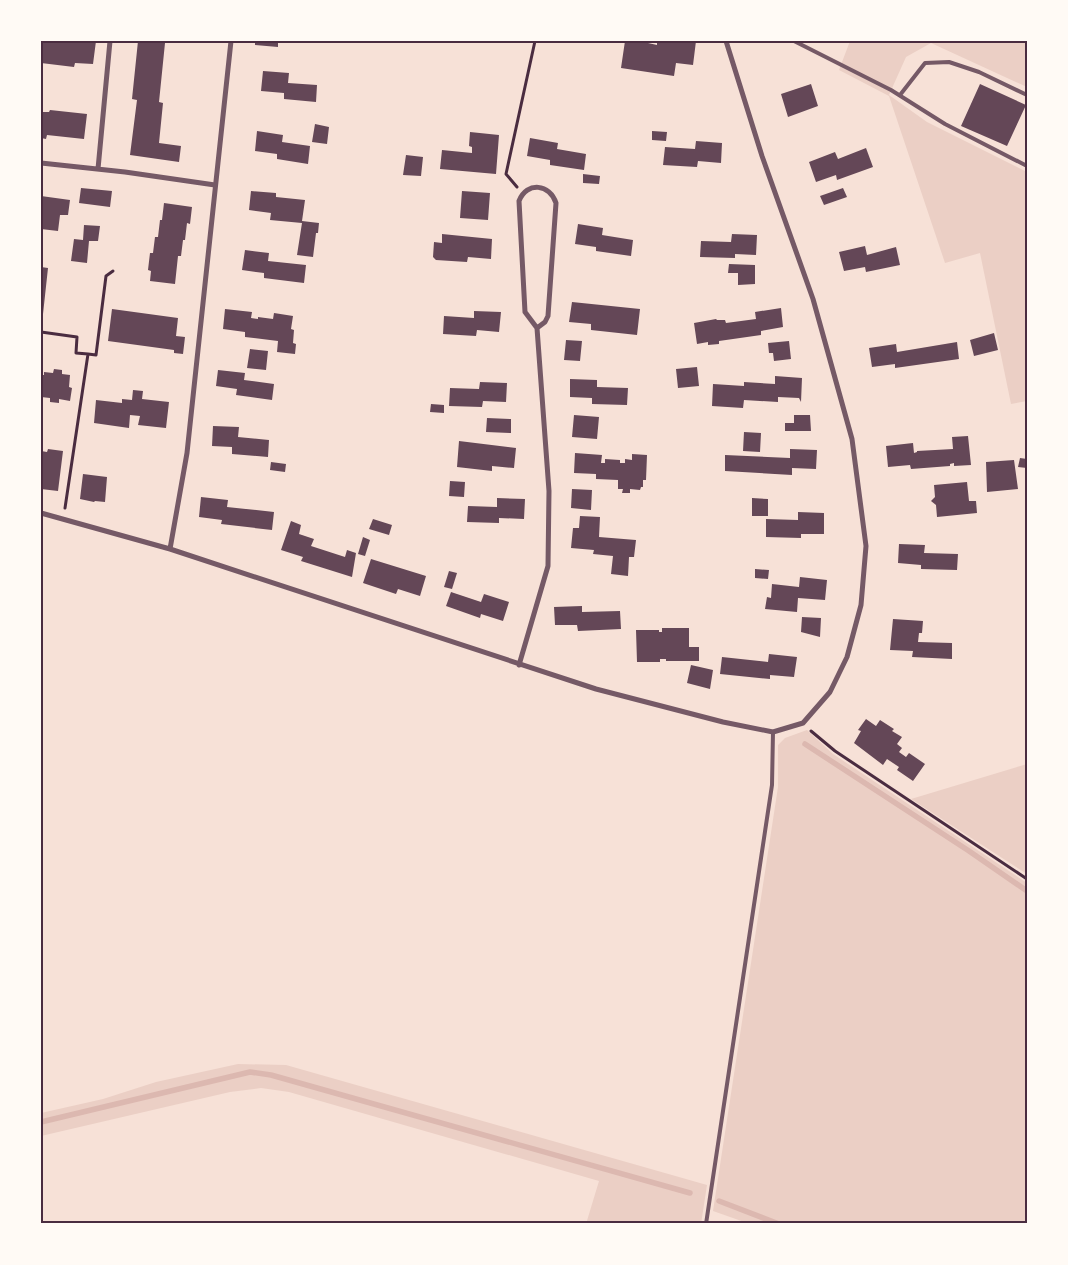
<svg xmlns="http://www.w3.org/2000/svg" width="1068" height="1265" font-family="Poppins,sans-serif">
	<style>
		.green { fill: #ebcfc5 }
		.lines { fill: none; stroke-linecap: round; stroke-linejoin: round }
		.stream { stroke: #dcb8b0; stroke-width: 5.5 }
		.building { fill: #644757 }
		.path { stroke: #4a2c40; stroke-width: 3 }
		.service { stroke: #755966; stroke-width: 4 }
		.minor { stroke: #755966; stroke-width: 5 }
		.neatline { fill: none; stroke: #4a2c40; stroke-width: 2 }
	</style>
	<rect width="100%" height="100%" fill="#f7e1d7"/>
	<!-- green -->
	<path class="green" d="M 850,41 L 1027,41 L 1027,87 L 931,43 L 906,57 L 889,95 L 927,122 L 1027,172 L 1027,401 L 1011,404 L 980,253 L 945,263 L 889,96 L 839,70 Z
		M 807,730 L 833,754 L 1027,883 L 1027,1224 L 750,1224 L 713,1211 L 778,787 L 778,745 L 785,738 Z
		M 1027,764 L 1027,874 L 911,799 Z
		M 238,1064 L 286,1065 L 707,1185 L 701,1224 L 586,1224 L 599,1181 L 289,1092 L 261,1088 L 230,1092 L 41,1136 L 41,1113 L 103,1099 L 156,1082 Z"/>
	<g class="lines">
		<!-- stream -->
		<path class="stream" d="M 805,744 L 969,851 L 1027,891
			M 41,1122 L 250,1072 L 271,1075 L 690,1193
			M 719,1201 L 779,1224"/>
	</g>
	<!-- building -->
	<path class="building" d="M 41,41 L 96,41 L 93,64 L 75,63 L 74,67 L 41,63 Z
		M 138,41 L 165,43 L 159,102 L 163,103 L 159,143 L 181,146 L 179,162 L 130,155 L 137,100 L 132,99 Z
		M 255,41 L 278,41 L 278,47 L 255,45 Z
		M 625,41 L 639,41 L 657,45 L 657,41 L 696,41 L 693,65 L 676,63 L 674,76 L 621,68 Z
		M 263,71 L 289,73 L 288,83 L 317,85 L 316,102 L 284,99 L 284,93 L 261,91 Z
		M 811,84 L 818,106 L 788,117 L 781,94 Z
		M 980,84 L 1026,105 L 1007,146 L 961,126 Z
		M 50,110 L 87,114 L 84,139 L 47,135 L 46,139 L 41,138 L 41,112 L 49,112 Z
		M 315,124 L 329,127 L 327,144 L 312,142 Z
		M 257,131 L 283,135 L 282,142 L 310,146 L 308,164 L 277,159 L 277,154 L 255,151 Z
		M 652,131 L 667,132 L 666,141 L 652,140 Z
		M 470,132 L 499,135 L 496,174 L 440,169 L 442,150 L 472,153 L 472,147 L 469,146 Z
		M 530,138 L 558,143 L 557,149 L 586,154 L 584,170 L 550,165 L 550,160 L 527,156 Z
		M 696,141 L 722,143 L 721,163 L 698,161 L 697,167 L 663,165 L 665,147 L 695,149 Z
		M 866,148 L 873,167 L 837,180 L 836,175 L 816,182 L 809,162 L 835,152 L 838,159 Z
		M 406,155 L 423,157 L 421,176 L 403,175 Z
		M 583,174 L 600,176 L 599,184 L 583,183 Z
		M 81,188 L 112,191 L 110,207 L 79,203 Z
		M 843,188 L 847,197 L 824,205 L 820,196 Z
		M 251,191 L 276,193 L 276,197 L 305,200 L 302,221 L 319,223 L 318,233 L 316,233 L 313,257 L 297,255 L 302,223 L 270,220 L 271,213 L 249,210 Z
		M 462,191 L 490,193 L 488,220 L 460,218 Z
		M 41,196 L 70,200 L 68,215 L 60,215 L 58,231 L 41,229 Z
		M 164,203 L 192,207 L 190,224 L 187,223 L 185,240 L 183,240 L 181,256 L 178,256 L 175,284 L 150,281 L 151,271 L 148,270 L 150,253 L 153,253 L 155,237 L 158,237 L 160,220 L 162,220 Z
		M 578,224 L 603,228 L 602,235 L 633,240 L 631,256 L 596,251 L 596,247 L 575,244 Z
		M 84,225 L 100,226 L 98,241 L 89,241 L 87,263 L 71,261 L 74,239 L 83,240 Z
		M 442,234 L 492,239 L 491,259 L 468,257 L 467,262 L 436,260 L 433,257 L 434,242 L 442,243 Z
		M 732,234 L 757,235 L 756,255 L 735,254 L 735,258 L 700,257 L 701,241 L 731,242 Z
		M 865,246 L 867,255 L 896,247 L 900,265 L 866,272 L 865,267 L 844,271 L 839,252 Z
		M 245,250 L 269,253 L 268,261 L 306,265 L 304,283 L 264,278 L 264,273 L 242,270 Z
		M 729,264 L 755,265 L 755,284 L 738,285 L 738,273 L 728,273 Z
		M 41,267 L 48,268 L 43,314 L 41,314 Z
		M 572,302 L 640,309 L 637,335 L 591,330 L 591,324 L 569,322 Z
		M 781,308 L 783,327 L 761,331 L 761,335 L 719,341 L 719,344 L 708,345 L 708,342 L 697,344 L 694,323 L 716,319 L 717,320 L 725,320 L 726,323 L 756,319 L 755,312 Z
		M 112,309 L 178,318 L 176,336 L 185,337 L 183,354 L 174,353 L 174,350 L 108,341 Z
		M 225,309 L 252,312 L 251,318 L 258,319 L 258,317 L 273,319 L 274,313 L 293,316 L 291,329 L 294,330 L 293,343 L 296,344 L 295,354 L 277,352 L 278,341 L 245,337 L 245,332 L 223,329 Z
		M 474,311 L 501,312 L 499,332 L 477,330 L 476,336 L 443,334 L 444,316 L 474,318 Z
		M 994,333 L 998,350 L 974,356 L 970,340 Z
		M 566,340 L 582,341 L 580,361 L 564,360 Z
		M 789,341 L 791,359 L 774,361 L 773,353 L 769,353 L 768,343 Z
		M 957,342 L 959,359 L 895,368 L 895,364 L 872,367 L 869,348 L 896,344 L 897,352 Z
		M 250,349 L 268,351 L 266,370 L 247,368 Z
		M 697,367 L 699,386 L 678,388 L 676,369 Z
		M 54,369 L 62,370 L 62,374 L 70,375 L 69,387 L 72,388 L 70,401 L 59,399 L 59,403 L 50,402 L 50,398 L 41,397 L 41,375 L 44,375 L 44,372 L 53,373 Z
		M 218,370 L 245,373 L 244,380 L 274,384 L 272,400 L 236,395 L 237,389 L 216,386 Z
		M 775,376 L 802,378 L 801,402 L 799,398 L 778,397 L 778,402 L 744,400 L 743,408 L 712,406 L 713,384 L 744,386 L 744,382 L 775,384 Z
		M 570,379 L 597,380 L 597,387 L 628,388 L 627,405 L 592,404 L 592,398 L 570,397 Z
		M 480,382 L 507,383 L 506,402 L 483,401 L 482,407 L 449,406 L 450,388 L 479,389 Z
		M 133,390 L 143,391 L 142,399 L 169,402 L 166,428 L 138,425 L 140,416 L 130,415 L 129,428 L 94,423 L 96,400 L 122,403 L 122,399 L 132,400 Z
		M 431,404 L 444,405 L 444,413 L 430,412 Z
		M 574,415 L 599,417 L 597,439 L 572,437 Z
		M 794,415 L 810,415 L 811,431 L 785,431 L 785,423 L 794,423 Z
		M 487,418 L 511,419 L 511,433 L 486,432 Z
		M 213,426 L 239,427 L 238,437 L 269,440 L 268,457 L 232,454 L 232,447 L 212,446 Z
		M 744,432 L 761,433 L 760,452 L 743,451 Z
		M 968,436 L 971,465 L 954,466 L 954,463 L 950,464 L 950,466 L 911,469 L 910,465 L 888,467 L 886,446 L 913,443 L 914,453 L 917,452 L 917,451 L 953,449 L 952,437 Z
		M 459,441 L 516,448 L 514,468 L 492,466 L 492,471 L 457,467 Z
		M 48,449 L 63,451 L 58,491 L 41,489 L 41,451 L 47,452 Z
		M 790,449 L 817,450 L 816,469 L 792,468 L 792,475 L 725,471 L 725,455 L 790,458 Z
		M 575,453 L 602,455 L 601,463 L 605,463 L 605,459 L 620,460 L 620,463 L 625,463 L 625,459 L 632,460 L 632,454 L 647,455 L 646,480 L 643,480 L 643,487 L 641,487 L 640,490 L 630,489 L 630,493 L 622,493 L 623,489 L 618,489 L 618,480 L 596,479 L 596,474 L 574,473 Z
		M 1020,458 L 1027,459 L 1027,468 L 1018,467 Z
		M 1014,460 L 1018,489 L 987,492 L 986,462 Z
		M 271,462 L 286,464 L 285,472 L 270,470 Z
		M 83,474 L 107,477 L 105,502 L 95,501 L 94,502 L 80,499 Z
		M 450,481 L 465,482 L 464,497 L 449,496 Z
		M 967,482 L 969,501 L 976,501 L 977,513 L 937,517 L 936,505 L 931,501 L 935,497 L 934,485 Z
		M 572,489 L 592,490 L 591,510 L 571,508 Z
		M 201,497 L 228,500 L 227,507 L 274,512 L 272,530 L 221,524 L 222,520 L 199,517 Z
		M 497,498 L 525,499 L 524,519 L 499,518 L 499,523 L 467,522 L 468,506 L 497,507 Z
		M 752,498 L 768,499 L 768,516 L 752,516 Z
		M 798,512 L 824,513 L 824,534 L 801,534 L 801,538 L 766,537 L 766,519 L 798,520 Z
		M 580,516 L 600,517 L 599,537 L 636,540 L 634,557 L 629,557 L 628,576 L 611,574 L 613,556 L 593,554 L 594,550 L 571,548 L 573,528 L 579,528 Z
		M 373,519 L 392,525 L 389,535 L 369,529 Z
		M 291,521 L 301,525 L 299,534 L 314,539 L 311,546 L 345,557 L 347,550 L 356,553 L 352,577 L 301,561 L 303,557 L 281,550 Z
		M 363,537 L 370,540 L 365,556 L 358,554 Z
		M 899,544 L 925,545 L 924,553 L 958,554 L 957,570 L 921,569 L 921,565 L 898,563 Z
		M 371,559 L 426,576 L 420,596 L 398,589 L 396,594 L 363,583 Z
		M 755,569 L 769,570 L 768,579 L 755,578 Z
		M 449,571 L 457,573 L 452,589 L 444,587 Z
		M 800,577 L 827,580 L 825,600 L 798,598 L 797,612 L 765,609 L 767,597 L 771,598 L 772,584 L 799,587 Z
		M 451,592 L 481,602 L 484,594 L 509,602 L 503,621 L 481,614 L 480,618 L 446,606 Z
		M 582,606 L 582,612 L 620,611 L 621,629 L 578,631 L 577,625 L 555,625 L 554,607 Z
		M 802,617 L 821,618 L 820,637 L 801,632 Z
		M 893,619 L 923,621 L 922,633 L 919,633 L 918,642 L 952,643 L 952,659 L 912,657 L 913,651 L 890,650 Z
		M 662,628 L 689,628 L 689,647 L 699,647 L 699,661 L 666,661 L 666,659 L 660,659 L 660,662 L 637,662 L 636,630 L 659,630 L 659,632 L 662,632 Z
		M 769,654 L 797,657 L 794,677 L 770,675 L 770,679 L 720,674 L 722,657 L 768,662 Z
		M 691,665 L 713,670 L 710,689 L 687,683 Z
		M 866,719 L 876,726 L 880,720 L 894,729 L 892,731 L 902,737 L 897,744 L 902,748 L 899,752 L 906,757 L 909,753 L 925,764 L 913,781 L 897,770 L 899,767 L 887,759 L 883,765 L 854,743 L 861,731 L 858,730 Z"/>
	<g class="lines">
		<!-- path -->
		<path class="path" d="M 517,187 L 506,174 L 535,41
			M 41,332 L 77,337 L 76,353 L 88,354
			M 65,508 L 88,354 L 96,355 L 106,276 L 113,271
			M 811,731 L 835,751 L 1027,879"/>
		<!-- service -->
		<path class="service" d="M 794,41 L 891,90 L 945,124 L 1027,166
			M 900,95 L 925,63 L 949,62 L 979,72 L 1027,95
			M 706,1224 L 772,785 L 773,732"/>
		<!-- minor -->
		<path class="minor" d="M 41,163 L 125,172 L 215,185
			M 98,169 L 110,41
			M 41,513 L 170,549 L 596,689 L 723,722 L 773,732 L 803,723 L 830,692 L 847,657 L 861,605 L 866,546 L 852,439 L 813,299 L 762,156 L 726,41
			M 170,549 L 187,453 L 231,41
			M 519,665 L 548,566 L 549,491 L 537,328 L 545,322 L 548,316 L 556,203 C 550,184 527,181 519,201 L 525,312 L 537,328"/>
	</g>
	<!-- border -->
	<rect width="1068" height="1265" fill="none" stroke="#fffaf5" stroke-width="85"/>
	<rect x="42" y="42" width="984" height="1180" class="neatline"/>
</svg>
